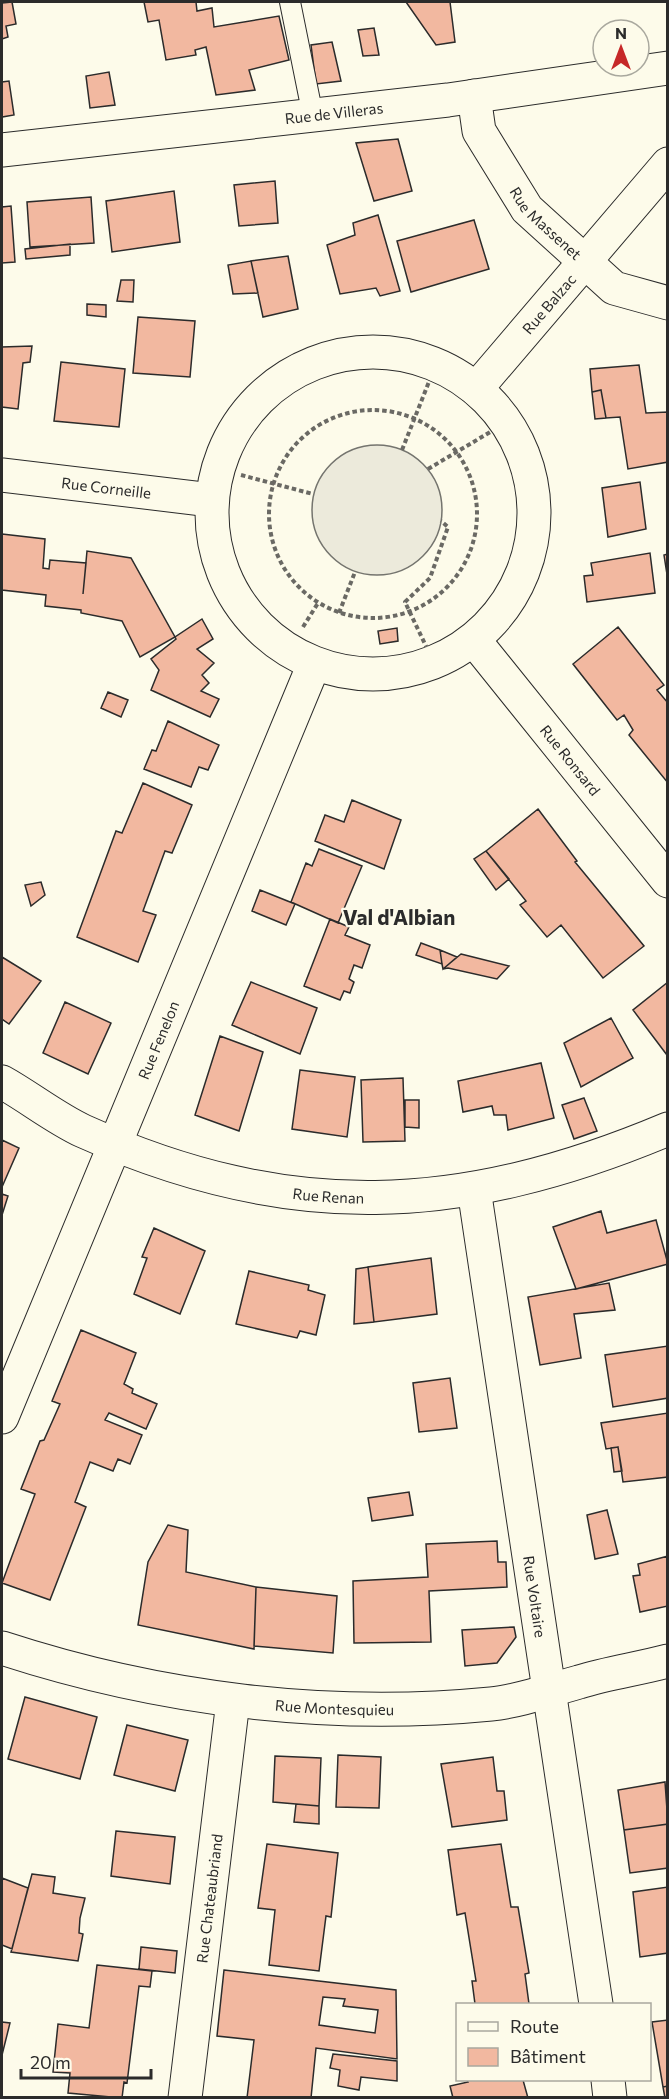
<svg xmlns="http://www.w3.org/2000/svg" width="669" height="2099" font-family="Commissioner,sans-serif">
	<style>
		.parking { fill: #eceadb; stroke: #74746e; stroke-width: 1.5 }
		.building { fill: #f2b8a0; stroke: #2b2b2b; stroke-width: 1.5; fill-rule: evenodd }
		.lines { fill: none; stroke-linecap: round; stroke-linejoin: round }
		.service-casing { stroke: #2b2b2b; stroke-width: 22 }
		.minor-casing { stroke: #2b2b2b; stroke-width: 35 }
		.path { stroke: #6a6964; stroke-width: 4; stroke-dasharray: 4.5 3; stroke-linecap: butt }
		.service { stroke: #fdfbea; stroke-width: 20 }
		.minor { stroke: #fdfbea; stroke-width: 33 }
		.labels { text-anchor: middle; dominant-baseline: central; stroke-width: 4.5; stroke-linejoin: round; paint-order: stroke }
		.street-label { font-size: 15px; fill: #2b2b2b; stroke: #fdfbea }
		.district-label { font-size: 21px; font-weight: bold; fill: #2b2b2b; stroke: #fdfbea }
	</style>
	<rect width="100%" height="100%" fill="#fdfbea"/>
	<!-- parking -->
	<path class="parking" d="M312 510a65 65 0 1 1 130 0a65 65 0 1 1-130 0Z"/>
	<!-- building -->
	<path class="building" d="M 12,2 L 16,24 L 6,26 L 8,37 L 2,39 L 2,3 Z
		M 144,2 L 196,2 L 197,11 L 212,8 L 214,27 L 279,16 L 289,60 L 249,70 L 255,90 L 216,95 L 206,47 L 195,50 L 196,55 L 166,60 L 159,20 L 148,22 Z
		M 406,2 L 450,2 L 455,42 L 436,45 Z
		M 374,28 L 379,55 L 363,56 L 358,30 Z
		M 332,42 L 341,81 L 316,84 L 311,45 Z
		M 109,72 L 115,105 L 90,108 L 86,76 Z
		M 9,81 L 14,115 L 2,117 L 2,82 Z
		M 398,139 L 412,191 L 374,201 L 356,143 Z
		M 275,181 L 278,223 L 239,226 L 234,185 Z
		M 174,191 L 180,242 L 112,252 L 106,201 Z
		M 91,197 L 94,243 L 30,247 L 27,202 Z
		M 11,206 L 15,262 L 2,263 L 2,207 Z
		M 378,215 L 400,291 L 380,296 L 376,288 L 340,294 L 327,245 L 355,235 L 353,223 Z
		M 474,220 L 489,269 L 411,292 L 397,241 Z
		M 70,244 L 70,255 L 26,259 L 25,249 Z
		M 288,256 L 298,309 L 263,317 L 251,261 Z
		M 251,261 L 258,293 L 233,294 L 228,265 Z
		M 121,280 L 134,280 L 133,302 L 117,301 Z
		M 87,304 L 106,305 L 106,317 L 87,315 Z
		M 138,317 L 195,321 L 190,377 L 133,373 Z
		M 32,346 L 30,362 L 23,363 L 18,409 L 2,407 L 2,347 Z
		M 61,362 L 125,369 L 119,427 L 54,421 Z
		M 639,365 L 646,413 L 668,412 L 668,462 L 628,469 L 620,417 L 606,418 L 601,390 L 592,392 L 590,369 Z
		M 601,390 L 606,418 L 595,419 L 592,392 Z
		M 640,482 L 646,529 L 608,537 L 602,488 Z
		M 2,534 L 45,539 L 43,568 L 49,569 L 50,560 L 86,563 L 83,594 L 87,551 L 131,558 L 175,637 L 140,657 L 122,621 L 81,613 L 81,610 L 45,606 L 46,595 L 2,590 Z
		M 650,553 L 655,593 L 587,602 L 584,576 L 593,575 L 591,563 Z
		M 668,554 L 668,581 L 664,555 Z
		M 202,619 L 213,639 L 197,649 L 214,663 L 202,675 L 209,683 L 201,691 L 219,699 L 210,717 L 151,690 L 159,670 L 151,659 L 176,639 L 175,637 Z
		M 618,627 L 664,685 L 657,690 L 668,703 L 668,783 L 629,735 L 633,730 L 624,715 L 617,720 L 573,664 Z
		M 397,628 L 398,641 L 380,644 L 378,631 Z
		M 108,692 L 128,700 L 121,717 L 101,708 Z
		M 168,721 L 219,745 L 208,770 L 199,767 L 191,787 L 144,769 L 152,750 L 156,751 Z
		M 143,783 L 192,805 L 172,853 L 165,851 L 143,911 L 156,915 L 138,962 L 77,937 L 116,831 L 122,833 Z
		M 352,800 L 401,820 L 384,869 L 315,841 L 325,815 L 344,822 Z
		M 538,809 L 577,861 L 575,862 L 644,946 L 603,978 L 561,925 L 547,937 L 520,905 L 526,901 L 486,851 Z
		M 319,849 L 362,866 L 338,923 L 291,902 L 306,863 L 312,866 Z
		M 486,851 L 509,879 L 496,890 L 474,859 Z
		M 41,882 L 45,895 L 31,906 L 25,885 Z
		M 260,890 L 295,904 L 286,925 L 252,911 Z
		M 330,919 L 349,927 L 345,935 L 370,945 L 362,968 L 354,965 L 349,979 L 354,982 L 350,993 L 344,991 L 340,1000 L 304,986 Z
		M 421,943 L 440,950 L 442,964 L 416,955 Z
		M 440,950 L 457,957 L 443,969 L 442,964 Z
		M 461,954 L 509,966 L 497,979 L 448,968 L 443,969 Z
		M 2,957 L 41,981 L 9,1024 L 2,1019 Z
		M 251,982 L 317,1008 L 300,1054 L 232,1025 Z
		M 668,982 L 668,1054 L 667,1055 L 633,1010 Z
		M 65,1002 L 111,1023 L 88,1074 L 43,1053 Z
		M 611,1018 L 633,1058 L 581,1087 L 564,1043 Z
		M 220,1036 L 263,1052 L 239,1131 L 195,1115 Z
		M 541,1063 L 554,1118 L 508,1130 L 506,1115 L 494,1115 L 492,1106 L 463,1112 L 458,1081 Z
		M 300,1070 L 355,1077 L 347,1137 L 292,1129 Z
		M 403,1078 L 405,1141 L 363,1142 L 361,1080 Z
		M 584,1098 L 597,1131 L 574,1139 L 562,1105 Z
		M 405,1100 L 419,1100 L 419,1128 L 405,1127 Z
		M 2,1140 L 19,1148 L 2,1187 Z
		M 2,1194 L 8,1196 L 2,1215 Z
		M 601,1211 L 607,1233 L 656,1220 L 668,1264 L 576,1289 L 553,1227 Z
		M 154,1228 L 205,1251 L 180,1314 L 134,1294 L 147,1258 L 142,1257 Z
		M 431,1258 L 437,1314 L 374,1322 L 368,1267 Z
		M 368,1267 L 374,1322 L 354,1324 L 356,1269 Z
		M 249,1271 L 309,1285 L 308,1290 L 325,1295 L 316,1335 L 300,1331 L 297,1338 L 236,1324 Z
		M 609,1283 L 615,1310 L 574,1314 L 581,1358 L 540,1365 L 528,1297 Z
		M 81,1330 L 136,1353 L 124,1384 L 133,1389 L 132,1393 L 157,1404 L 146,1429 L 109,1413 L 105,1420 L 142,1435 L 130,1464 L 118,1459 L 113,1471 L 90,1462 L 75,1502 L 86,1507 L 50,1600 L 2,1583 L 35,1494 L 21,1489 L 40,1441 L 44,1440 L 60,1404 L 52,1401 Z
		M 668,1346 L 668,1398 L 613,1407 L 605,1355 Z
		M 450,1378 L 457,1428 L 419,1432 L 413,1383 Z
		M 668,1413 L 668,1477 L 623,1482 L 618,1447 L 606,1449 L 601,1423 Z
		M 618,1447 L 622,1471 L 614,1472 L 611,1448 Z
		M 409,1492 L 413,1515 L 372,1521 L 368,1498 Z
		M 607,1510 L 618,1554 L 595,1559 L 587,1515 Z
		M 168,1525 L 188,1530 L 186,1572 L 256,1587 L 254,1649 L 138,1625 L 148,1562 Z
		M 497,1541 L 498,1562 L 506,1562 L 507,1587 L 429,1591 L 431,1642 L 354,1643 L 353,1581 L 428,1577 L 426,1544 Z
		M 668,1556 L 668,1606 L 640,1612 L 633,1576 L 640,1575 L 638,1564 Z
		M 256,1587 L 337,1596 L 333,1653 L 254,1646 Z
		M 514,1627 L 516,1637 L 497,1663 L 465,1666 L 462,1630 Z
		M 25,1697 L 97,1717 L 80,1779 L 8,1759 Z
		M 127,1725 L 188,1740 L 175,1791 L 114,1775 Z
		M 338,1755 L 381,1757 L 379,1808 L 336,1807 Z
		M 275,1756 L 321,1758 L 319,1806 L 273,1802 Z
		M 493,1757 L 497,1791 L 504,1791 L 507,1820 L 452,1827 L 441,1764 Z
		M 665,1782 L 668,1824 L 624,1830 L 618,1790 Z
		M 296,1804 L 319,1806 L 319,1824 L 294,1822 Z
		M 668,1824 L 668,1868 L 630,1873 L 624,1830 Z
		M 116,1831 L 175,1837 L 170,1884 L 111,1876 Z
		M 267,1844 L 338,1853 L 331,1917 L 326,1916 L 319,1971 L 269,1965 L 275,1910 L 258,1908 Z
		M 501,1844 L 511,1907 L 518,1907 L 529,1973 L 525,1974 L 529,2004 L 475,2004 L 472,1981 L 476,1981 L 465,1913 L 457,1915 L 448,1850 Z
		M 32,1874 L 55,1877 L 53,1893 L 85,1898 L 80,1918 L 79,1933 L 83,1934 L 78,1961 L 11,1952 Z
		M 2,1878 L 28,1888 L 12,1949 L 2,1945 Z
		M 668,1887 L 668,1953 L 640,1957 L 633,1892 Z
		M 141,1947 L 177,1951 L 175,1973 L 139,1969 Z
		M 97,1965 L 152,1971 L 150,1987 L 139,1986 L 127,2083 L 124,2082 L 122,2098 L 68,2093 L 70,2073 L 53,2072 L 58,2024 L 89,2028 Z
		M 224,1970 L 396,1990 L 397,2059 L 316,2048 L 311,2098 L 247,2098 L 254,2040 L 217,2036 ZM 323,1997 L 345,1999 L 343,2006 L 378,2010 L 375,2033 L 319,2025 Z
		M 668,2020 L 668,2086 L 663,2087 L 652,2022 Z
		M 2,2022 L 10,2023 L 2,2055 Z
		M 333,2054 L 397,2061 L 397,2081 L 361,2077 L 359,2090 L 338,2086 L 340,2070 L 330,2068 Z
		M 467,2080 L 523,2080 L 528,2098 L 453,2098 L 450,2086 L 468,2082 Z
		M 668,2086 L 668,2098 L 665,2098 L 663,2087 Z"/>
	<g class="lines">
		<defs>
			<path id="service" d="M 290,2 L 313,116"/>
			<g id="minor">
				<path id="s1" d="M 474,96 L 479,131 L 527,209 L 614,288 L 668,303"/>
				<path id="s2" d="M 2,150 L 448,100 L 668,68"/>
				<circle cx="373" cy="513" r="161"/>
				<path id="s3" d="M 476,389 L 668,164"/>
				<path id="s4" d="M 2,475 L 211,500"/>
				<path id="s5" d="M 474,640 L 668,881"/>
				<path id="s6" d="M 2,1082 C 29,1097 55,1118 83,1131 C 290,1224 461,1216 668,1129"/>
				<path id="s7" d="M 474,1189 L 596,2004"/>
				<path id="s8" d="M 2,1417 L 314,664"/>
				<path id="s9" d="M 2,1648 C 158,1699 326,1720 491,1704 C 521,1701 550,1690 579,1682 C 608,1673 638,1669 668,1661"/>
				<path d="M 608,2080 L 610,2098"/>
				<path id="s10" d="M 185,2098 L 233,1701"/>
			</g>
		</defs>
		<!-- service casing -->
		<use href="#service" class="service-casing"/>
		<!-- minor casing -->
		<use href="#minor" class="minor-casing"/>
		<!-- path -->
		<path class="path" d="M269 514a104 104 0 1 1 208 0a104 104 0 1 1-208 0Z
			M 402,450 L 436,364
			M 428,469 L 507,422
			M 241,475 L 313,494
			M 339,613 L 355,572
			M 303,627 L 318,603
			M 434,663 L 405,602 L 430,578 L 448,527 L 441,521"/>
		<!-- service -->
		<use href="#service" class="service"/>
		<!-- minor -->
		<use href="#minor" class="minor"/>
	</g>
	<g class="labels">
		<!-- street labels -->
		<g class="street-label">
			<text stroke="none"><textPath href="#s2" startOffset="334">Rue de Villeras</textPath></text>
			<text stroke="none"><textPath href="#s1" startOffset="150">Rue Massenet</textPath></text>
			<text stroke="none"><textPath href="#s3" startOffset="112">Rue Balzac</textPath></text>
			<text stroke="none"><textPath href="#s4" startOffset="105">Rue Corneille</textPath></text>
			<text stroke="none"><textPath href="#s5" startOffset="154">Rue Ronsard</textPath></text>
			<text stroke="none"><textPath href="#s8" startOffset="408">Rue Fenelon</textPath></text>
			<text stroke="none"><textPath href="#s6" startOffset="350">Rue Renan</textPath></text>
			<text stroke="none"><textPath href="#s7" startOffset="412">Rue Voltaire</textPath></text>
			<text stroke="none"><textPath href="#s9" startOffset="339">Rue Montesquieu</textPath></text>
			<text stroke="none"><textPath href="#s10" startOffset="201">Rue Chateaubriand</textPath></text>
		</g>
		<!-- district labels -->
		<g class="district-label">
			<text x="399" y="916">Val d'Albian</text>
		</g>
	</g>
	<!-- border -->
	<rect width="669" height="2099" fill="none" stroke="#2b2b2b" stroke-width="6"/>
	<!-- legend -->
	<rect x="456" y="2003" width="195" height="78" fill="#fdfbea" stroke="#a9a89e" stroke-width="1.5"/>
	<rect x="468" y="2022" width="30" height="9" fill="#fdfbea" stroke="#a9a89e" stroke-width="1.5"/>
	<text x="510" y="2033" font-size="18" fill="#2b2b2b">Route</text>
	<rect x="468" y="2048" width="30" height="18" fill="#f2b8a0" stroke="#a9a89e" stroke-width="1.5"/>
	<text x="510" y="2063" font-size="18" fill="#2b2b2b">Bâtiment</text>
	<!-- north arrow -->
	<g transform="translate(621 48)"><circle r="28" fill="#fdfbea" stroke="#a9a89e" stroke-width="1.5"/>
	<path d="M0-4.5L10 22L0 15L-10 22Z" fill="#c62828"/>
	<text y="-9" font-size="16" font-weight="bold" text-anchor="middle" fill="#2b2b2b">N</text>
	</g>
	<!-- scale -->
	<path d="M21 2069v9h130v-9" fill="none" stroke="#2b2b2b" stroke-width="3"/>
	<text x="30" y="2069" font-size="18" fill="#2b2b2b" stroke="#fdfbea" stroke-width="4.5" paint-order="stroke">20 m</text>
</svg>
